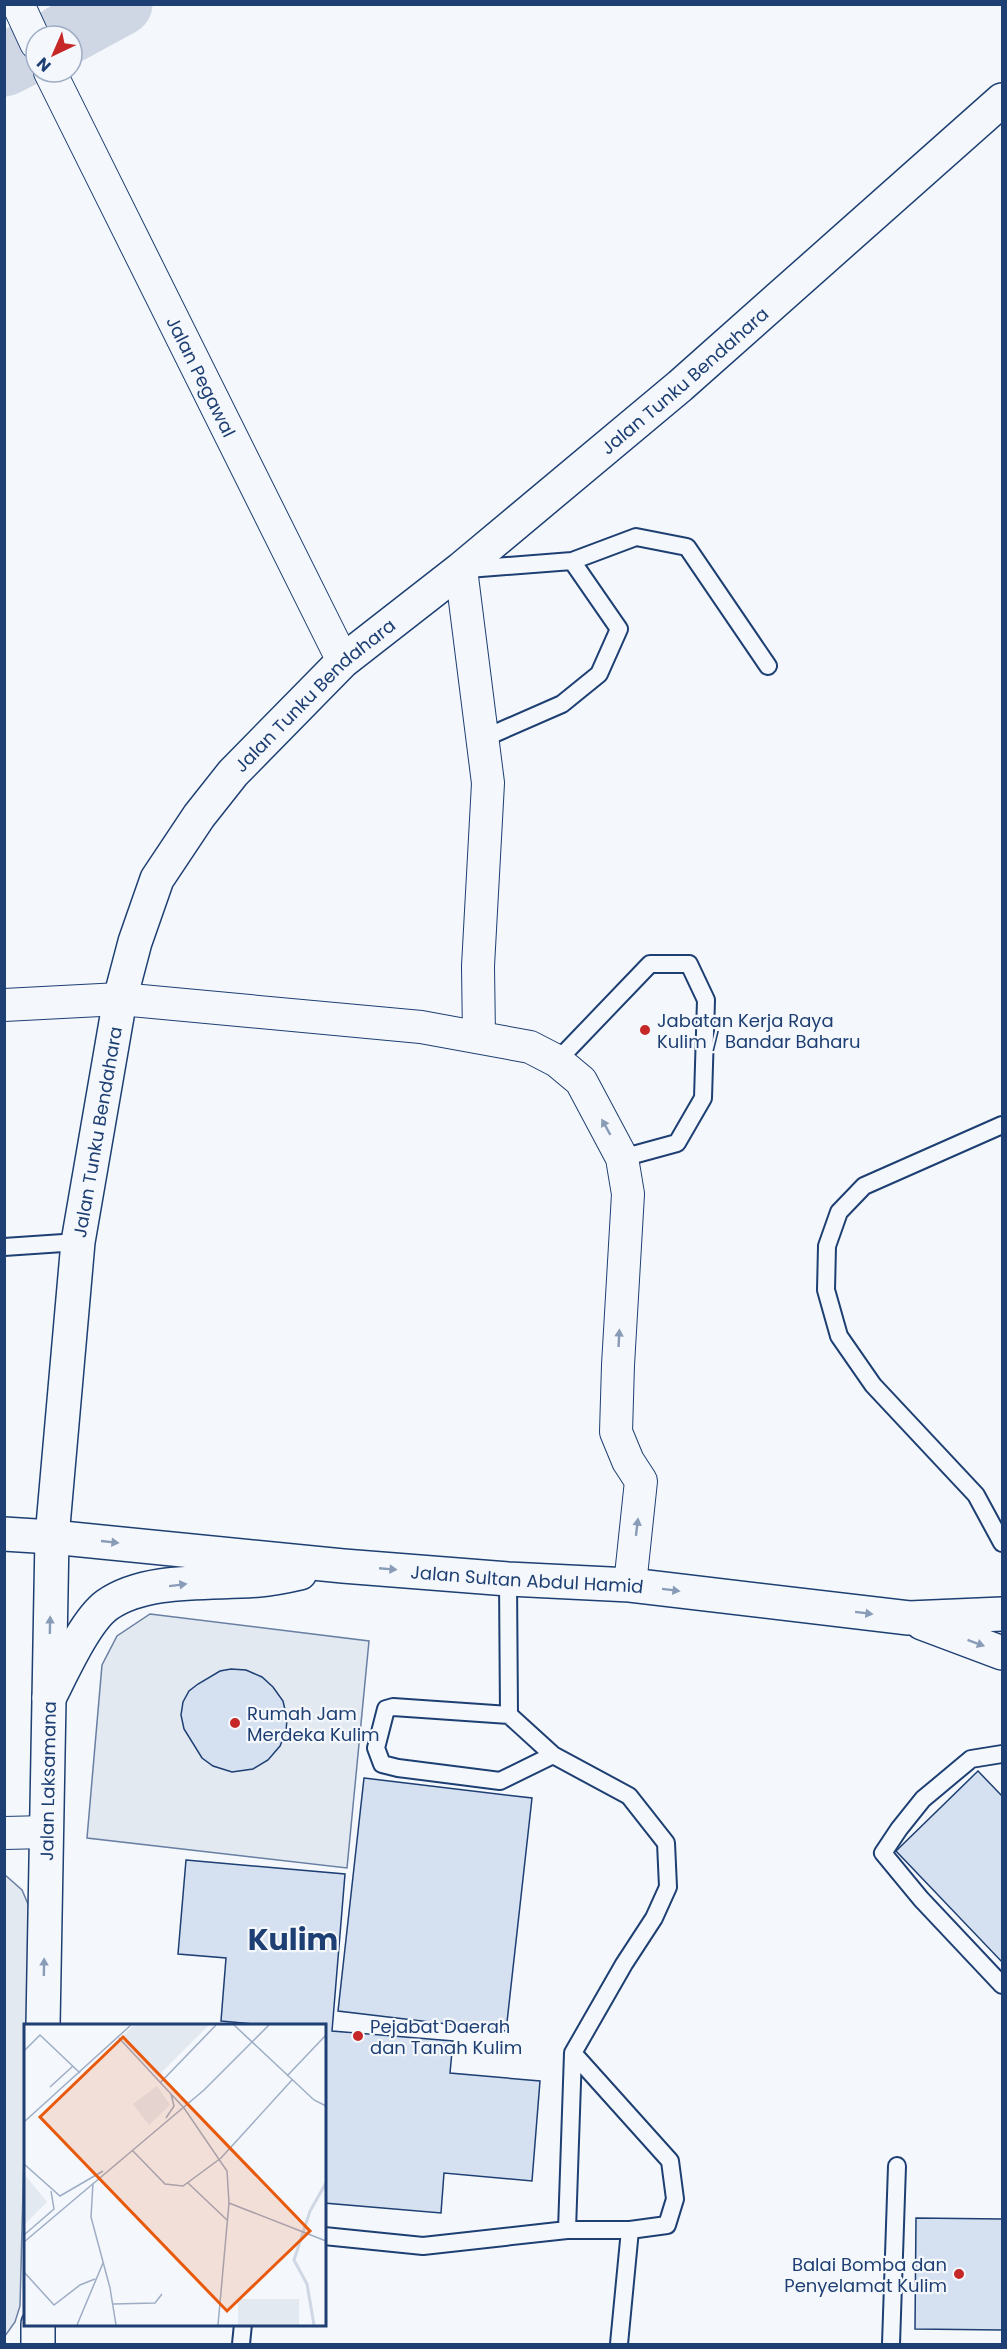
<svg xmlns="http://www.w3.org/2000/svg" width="1007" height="2349" font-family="Poppins,sans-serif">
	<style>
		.green { fill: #e3e9f0; stroke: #687fa3; stroke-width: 1.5 }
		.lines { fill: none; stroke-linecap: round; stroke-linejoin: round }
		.river { stroke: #cfd7e4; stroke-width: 63 }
		.building { fill: #d5e0f0; stroke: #1d3f73; stroke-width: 1.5 }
		.service-casing { stroke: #1d3f73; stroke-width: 20 }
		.minor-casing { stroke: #1d3f73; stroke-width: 34 }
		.tertiary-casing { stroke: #1d3f73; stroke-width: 36 }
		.primary-casing { stroke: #1d3f73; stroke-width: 36 }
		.service { stroke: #f4f7fb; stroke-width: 16 }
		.minor { stroke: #f4f7fb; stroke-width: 32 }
		.tertiary { stroke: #f4f7fb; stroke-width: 33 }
		.primary { stroke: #f4f7fb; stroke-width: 33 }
		.oneway { fill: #889bb7 }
		.poi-dot { fill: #c62828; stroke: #f4f7fb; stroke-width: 2 }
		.labels { text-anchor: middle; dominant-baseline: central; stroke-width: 4.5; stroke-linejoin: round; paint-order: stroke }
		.street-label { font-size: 18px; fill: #1d3f73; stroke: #f4f7fb }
		.poi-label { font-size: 18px; fill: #1d3f73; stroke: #f4f7fb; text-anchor: start }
		.town-label { font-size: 30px; font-weight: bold; fill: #1d3f73; stroke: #f4f7fb }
		.inset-river { fill: none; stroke: #cfd7e4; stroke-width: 3 }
		.inset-road { fill: none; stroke: #9eadc5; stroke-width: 1.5 }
		.view { fill: #e8590c; fill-opacity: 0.15; stroke: #e8590c; stroke-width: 3 }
		.inset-edge { fill: none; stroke: #1d3f73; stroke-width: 3 }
	</style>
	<rect width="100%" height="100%" fill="#f4f7fb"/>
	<!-- green -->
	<path class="green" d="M 150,1614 L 369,1641 L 347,1868 L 87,1838 L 102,1665 L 117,1636 Z
		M 4,1874 L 22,1890 L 31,1911 L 28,2025 L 26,2025 L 25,2114 L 20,2306 L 15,2322 L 5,2336 Z"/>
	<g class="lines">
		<!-- river -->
		<path class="river" d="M 62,36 L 121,4
			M 4,65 L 36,49"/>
	</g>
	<!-- building -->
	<path class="building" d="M 231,1669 L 246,1670 L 262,1677 L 273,1687 L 283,1701 L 287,1718 L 286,1732 L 280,1746 L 268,1760 L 253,1769 L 232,1772 L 213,1766 L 202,1758 L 184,1729 L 181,1715 L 183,1702 L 189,1691 L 198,1684 L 220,1671 Z
		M 978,1771 L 1002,1796 L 1002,1962 L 896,1851 Z
		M 364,1778 L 532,1798 L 506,2031 L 338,2011 Z
		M 186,1860 L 345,1874 L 332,2031 L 453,2041 L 450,2073 L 540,2081 L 532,2181 L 444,2173 L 441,2213 L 324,2203 L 324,2025 L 265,2025 L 221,2021 L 226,1958 L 178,1954 Z
		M 916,2218 L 1002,2219 L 1002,2330 L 915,2329 Z"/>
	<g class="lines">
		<defs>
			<path id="service" d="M 468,569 L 572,561 L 636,537 L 687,547 L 768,666
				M 482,739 L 562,704 L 599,674 L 619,629 L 572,561
				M 557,1061 L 650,964 L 689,964 L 706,1000 L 703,1098 L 677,1143 L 622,1158
				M 1002,1125 L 864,1186 L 839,1212 L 827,1246 L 826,1290 L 839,1336 L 873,1385 L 976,1495 L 1002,1543
				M 4,1247 L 78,1242
				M 508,1579 L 509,1715 L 553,1755 L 629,1796 L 666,1843 L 668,1887 L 654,1918 L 624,1964 L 573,2053 L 567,2230
				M 509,1715 L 393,1707 L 386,1709 L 376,1748 L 382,1764 L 398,1768 L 500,1781 L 553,1755
				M 1002,1754 L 971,1759 L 923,1799 L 899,1829 L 883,1853 L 921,1899 L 1002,1985
				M 324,2236 L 423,2246 L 567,2230 L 630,2230 L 667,2225 L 675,2199 L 670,2161 L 573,2053
				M 241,2344 L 243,2324
				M 619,2344 L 630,2230
				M 891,2344 L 897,2166"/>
			<g id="minor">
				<path d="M 18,4 L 36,43"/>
				<path id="s1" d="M 50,72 L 343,661"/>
				<path d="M 461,569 L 488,783 L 478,966 L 479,1037"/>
				<path d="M 4,1005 L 120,999 L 421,1027 L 530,1047 L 557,1061 L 581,1081 L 622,1158 L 628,1194 L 618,1365 L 616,1432 L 628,1461 L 641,1481 L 630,1585"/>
				<path d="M 4,1833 L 47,1832"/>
			</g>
			<g id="tertiary">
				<path id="s2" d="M 43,2025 L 52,1537 L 78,1242 L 120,999 L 135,942 L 157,879 L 199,816 L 233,773 L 343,661 L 461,569 L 680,386 L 1002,100"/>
				<path d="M 38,2344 L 38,2324"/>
			</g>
			<g id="primary">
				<path id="s3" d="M 4,1534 L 52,1537 L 343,1566 L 508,1579 L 630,1585 L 909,1618 L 1002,1614"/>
				<path d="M 922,1623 L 1002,1653"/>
				<path d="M 49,1698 C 62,1673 85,1621 107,1605 C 147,1577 213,1584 259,1580 C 273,1579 287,1576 300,1573"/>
			</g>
		</defs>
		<!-- service casing -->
		<use href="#service" class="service-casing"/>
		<!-- minor casing -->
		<use href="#minor" class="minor-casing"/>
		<!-- tertiary casing -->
		<use href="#tertiary" class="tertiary-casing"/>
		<!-- primary casing -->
		<use href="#primary" class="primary-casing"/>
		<!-- service -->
		<use href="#service" class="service"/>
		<!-- minor -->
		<use href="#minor" class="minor"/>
		<!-- tertiary -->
		<use href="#tertiary" class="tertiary"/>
		<!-- primary -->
		<use href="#primary" class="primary"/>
	</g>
	<!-- one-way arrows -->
	<defs><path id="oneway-solid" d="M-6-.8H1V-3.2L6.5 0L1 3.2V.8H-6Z" transform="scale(1.5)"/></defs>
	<g class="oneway">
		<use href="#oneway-solid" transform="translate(606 1127) rotate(-119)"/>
		<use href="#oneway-solid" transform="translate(619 1338) rotate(-87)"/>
		<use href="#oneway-solid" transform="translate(637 1527) rotate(-83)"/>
		<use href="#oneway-solid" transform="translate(110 1542) rotate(6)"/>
		<use href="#oneway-solid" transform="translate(388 1569) rotate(5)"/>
		<use href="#oneway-solid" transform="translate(178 1585) rotate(-7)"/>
		<use href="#oneway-solid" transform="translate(671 1590) rotate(7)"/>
		<use href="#oneway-solid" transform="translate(864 1613) rotate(7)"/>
		<use href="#oneway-solid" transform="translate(50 1625) rotate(-89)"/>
		<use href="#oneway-solid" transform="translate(976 1643) rotate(20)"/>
		<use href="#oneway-solid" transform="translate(44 1967) rotate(-89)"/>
	</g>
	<!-- markers -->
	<g class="poi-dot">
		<circle cx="645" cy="1030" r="6"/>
		<circle cx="235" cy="1723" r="6"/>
		<circle cx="358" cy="2036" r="6"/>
		<circle cx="959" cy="2274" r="6"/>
	</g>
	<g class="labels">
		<!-- street labels -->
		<g class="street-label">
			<text stroke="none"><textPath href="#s1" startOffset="340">Jalan Pegawal</textPath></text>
			<text stroke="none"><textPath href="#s2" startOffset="1886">Jalan Tunku Bendahara</textPath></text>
			<text stroke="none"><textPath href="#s2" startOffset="1400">Jalan Tunku Bendahara</textPath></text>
			<text stroke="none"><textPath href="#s2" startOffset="896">Jalan Tunku Bendahara</textPath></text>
			<text stroke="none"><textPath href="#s3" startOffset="525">Jalan Sultan Abdul Hamid</textPath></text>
			<text stroke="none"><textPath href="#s2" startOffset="244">Jalan Laksamana</textPath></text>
		</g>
		<!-- poi labels -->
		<g class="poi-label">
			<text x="657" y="1020">Jabatan Kerja Raya<tspan x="657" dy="21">Kulim / Bandar Baharu</tspan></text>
			<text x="247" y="1713">Rumah Jam<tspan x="247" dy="21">Merdeka Kulim</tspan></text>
			<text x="370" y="2026">Pejabat Daerah<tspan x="370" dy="21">dan Tanah Kulim</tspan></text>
			<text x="947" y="2264" text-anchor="end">Balai Bomba dan<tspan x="947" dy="21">Penyelamat Kulim</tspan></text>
		</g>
		<!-- town labels -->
		<g class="town-label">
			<text x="293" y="1939">Kulim</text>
		</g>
	</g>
	<!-- overview -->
	<g transform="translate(24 2024)">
		<rect width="302" height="302" fill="#f4f7fb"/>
		<path d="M 110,1 L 185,1 L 134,52 L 101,18 L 100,11 ZM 133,62 L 146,81 L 125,101 L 109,80 ZM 0,150 L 23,178 L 0,201 ZM 214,275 L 275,275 L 275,301 L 214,301 Z" fill="#e3e9f0"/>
		<path class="inset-river" d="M 290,301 L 283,260 L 270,236 L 286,187 L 302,159"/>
		<path class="inset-road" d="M 210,1 L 290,76 L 302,82M 95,14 L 160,84 L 203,147 L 205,179 L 194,301M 0,27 L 16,11 L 56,49M 263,52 L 302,11M 136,59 L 192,1M 26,63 L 49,42M 142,94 L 150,82 L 147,70M 0,98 L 107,1M 108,126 L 141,160 L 159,162 L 197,134 L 268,56M 0,140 L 36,172 L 79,147M 69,159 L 67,193 L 86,264 L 92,301M 164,159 L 203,196M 205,179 L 302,217M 0,211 L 30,185 L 27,167M 0,218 L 180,66 L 245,1M 0,248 L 30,281 L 56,261 L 71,255M 89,280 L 131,279 L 138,270M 53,301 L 79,239"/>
		<path class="view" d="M 99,13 L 286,207 L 203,287 L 16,93 Z"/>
		<rect width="302" height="302" class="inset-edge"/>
	</g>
	<!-- border -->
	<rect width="1007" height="2349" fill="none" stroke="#1d3f73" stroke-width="12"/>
	<!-- north arrow -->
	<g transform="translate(54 54) rotate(224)"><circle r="28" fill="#f4f7fb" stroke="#9eadc5" stroke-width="1.5"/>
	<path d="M0-4.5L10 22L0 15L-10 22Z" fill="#c62828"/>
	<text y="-9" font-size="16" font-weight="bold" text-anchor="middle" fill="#1d3f73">N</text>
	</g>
</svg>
